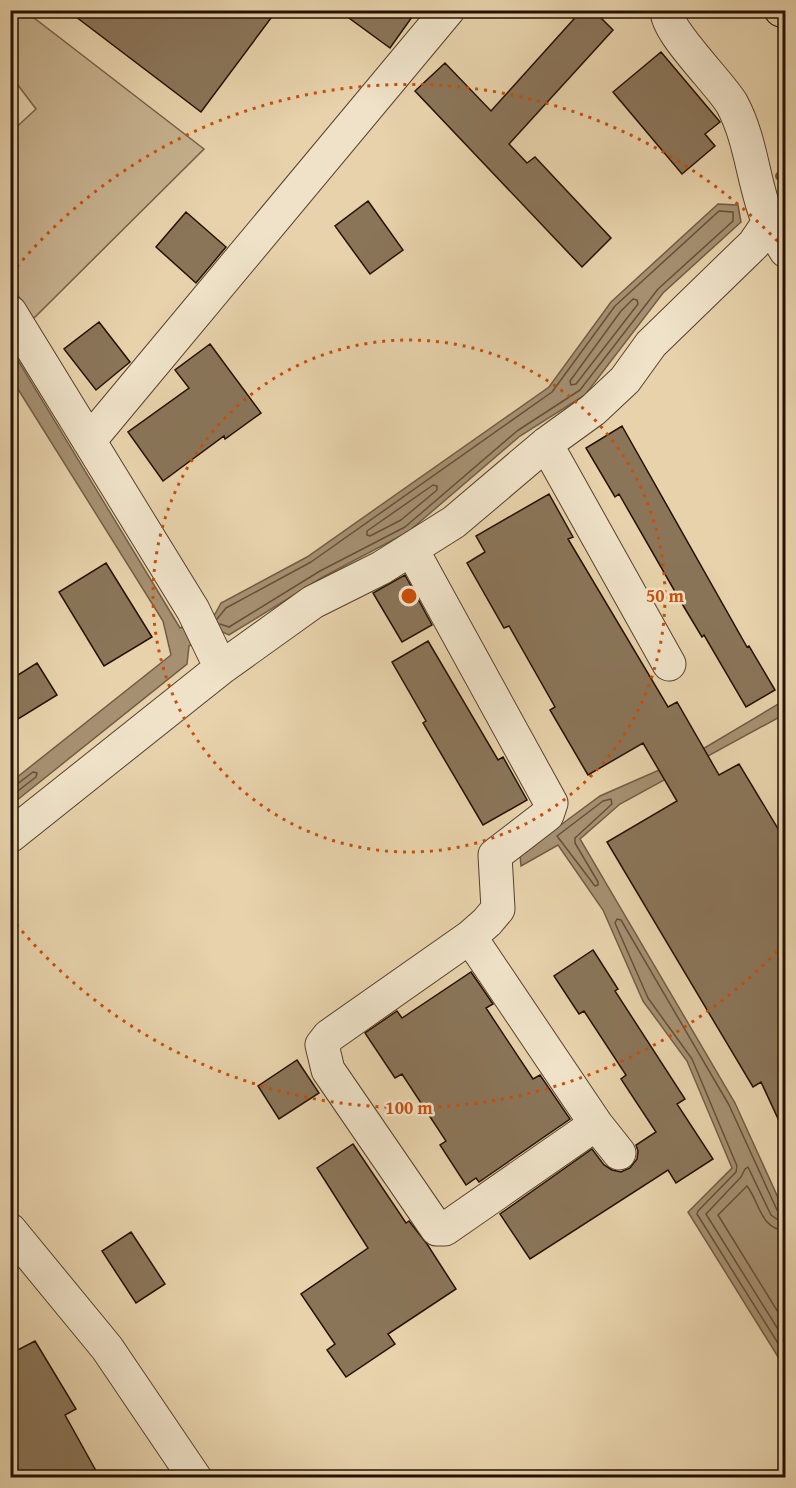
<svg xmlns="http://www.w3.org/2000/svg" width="796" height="1488" font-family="'Gentium Book Plus',serif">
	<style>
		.green { fill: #c6b18e; stroke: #766147; stroke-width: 1.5 }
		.water { fill: #a59071; stroke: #725d44; stroke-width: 1.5 }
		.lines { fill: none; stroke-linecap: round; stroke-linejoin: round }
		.shore { stroke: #655038; stroke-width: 1.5 }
		.stream { stroke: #725d44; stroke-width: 10 }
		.building { fill: #8a7559; stroke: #251100; stroke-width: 1.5 }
		.minor-casing { stroke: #56412b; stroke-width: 35 }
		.trunk-casing { stroke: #251100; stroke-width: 35 }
		.minor { stroke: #efe2c8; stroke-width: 33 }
		.trunk { stroke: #e7d2ab; stroke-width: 33 }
		.ring { fill: none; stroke: #cb4e0a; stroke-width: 3; stroke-dasharray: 3 6 }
		.centre { fill: #cb4e0a; stroke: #efe2c8; stroke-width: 3 }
		.ring-label { font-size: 18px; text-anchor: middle; font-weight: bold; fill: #cb4e0a; stroke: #efe2c8; stroke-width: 5; stroke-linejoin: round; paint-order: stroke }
	</style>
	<rect width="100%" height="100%" fill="#e7d2ab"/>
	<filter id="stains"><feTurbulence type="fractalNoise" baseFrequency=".00333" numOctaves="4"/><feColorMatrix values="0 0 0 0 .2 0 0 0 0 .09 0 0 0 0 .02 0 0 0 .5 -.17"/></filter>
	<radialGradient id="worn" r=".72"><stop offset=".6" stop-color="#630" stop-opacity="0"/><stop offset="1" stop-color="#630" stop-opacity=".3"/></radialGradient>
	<!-- green -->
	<path class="green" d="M 11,11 L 25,11 L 204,149 L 33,319 L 11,285 L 10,133 L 36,109 L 11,76 Z"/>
	<!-- water -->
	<path class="water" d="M 718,204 L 738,205 L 741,222 L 663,293 L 585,395 L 520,436 L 408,532 L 323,577 L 229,635 L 218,630 L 189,646 L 187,664 L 11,805 L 11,782 L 171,655 L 163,621 L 11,378 L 10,347 L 180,628 L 215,614 L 221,603 L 307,557 L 549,387 L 611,302 Z
		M 785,700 L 785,714 L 620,804 L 580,839 L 735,1103 L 785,1213 L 785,1368 L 688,1212 L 732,1168 L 687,1061 L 643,1001 L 603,910 L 558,845 L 521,866 L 520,855 L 600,796 L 691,756 Z"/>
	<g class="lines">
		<!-- shore -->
		<path class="shore" d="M 633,299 L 637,300 L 638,304 L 576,384 L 571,385 L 570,381 L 621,311 Z
			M 433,485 L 437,486 L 437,490 L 401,520 L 370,536 L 367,535 L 367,531 Z
			M 217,619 L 226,608 L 311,562 L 552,392 L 615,306 L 719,211 L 733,212 L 733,221 L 658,289 L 580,390 L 517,431 L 405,527 L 320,571 L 229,627 L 220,624
			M 10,786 L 16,785 L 33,772 L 37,773 L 36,777 L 10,797
			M 611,799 L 612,804 L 575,838 L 575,843 L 598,882 L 598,885 L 595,886 L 557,836 L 603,801 Z
			M 786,1214 L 781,1213 L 777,1210 L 729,1105 L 621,920 L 617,919 L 615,923 L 648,998 L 692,1059 L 737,1166 L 736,1172 L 698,1211 L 697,1214 L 786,1356
			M 786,1221 L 778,1220 L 771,1215 L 748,1167 L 745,1169 L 741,1177 L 706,1214 L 786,1342
			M 786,1231 C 760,1229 760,1203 747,1186 L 718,1215 L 786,1325"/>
		<!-- stream -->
		<path class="stream" d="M 780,176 L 786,171"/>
	</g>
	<!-- building -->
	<path class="building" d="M 67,10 L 277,10 L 201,112 Z
		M 338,10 L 417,10 L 390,48 Z
		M 582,10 L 593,10 L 613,30 L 509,144 L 527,163 L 535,157 L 611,238 L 582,267 L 415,91 L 445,63 L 491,111 Z
		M 661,52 L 720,122 L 705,134 L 715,146 L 682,174 L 613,92 Z
		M 368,201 L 403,250 L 370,274 L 335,226 Z
		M 186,212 L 226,247 L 196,283 L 156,247 Z
		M 99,322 L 130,362 L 96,390 L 64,349 Z
		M 210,344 L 261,413 L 225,439 L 224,436 L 163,481 L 128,432 L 189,388 L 175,370 Z
		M 622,426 L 747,647 L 749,646 L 775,690 L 746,707 L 704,635 L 702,637 L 681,602 L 619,494 L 615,497 L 586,448 Z
		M 549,494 L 573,537 L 568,539 L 668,707 L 677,702 L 719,775 L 739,764 L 786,842 L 786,1136 L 761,1082 L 753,1087 L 607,842 L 677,801 L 643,743 L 588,775 L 550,710 L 555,707 L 509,626 L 504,628 L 467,563 L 485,552 L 476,536 Z
		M 106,563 L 152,637 L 104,666 L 59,592 Z
		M 405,575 L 432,625 L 402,642 L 373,593 Z
		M 428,641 L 498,760 L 503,757 L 527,800 L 483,825 L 423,723 L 426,721 L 392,662 Z
		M 37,663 L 57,695 L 10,724 L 10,680 Z
		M 593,950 L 618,989 L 615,991 L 685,1099 L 677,1104 L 713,1159 L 676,1183 L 668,1170 L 530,1259 L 500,1214 L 592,1149 L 604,1165 L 612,1170 L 621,1172 L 630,1168 L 637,1159 L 638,1151 L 636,1145 L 656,1132 L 621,1079 L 626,1075 L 584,1011 L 579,1014 L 554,976 Z
		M 471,972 L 493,1004 L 486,1008 L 533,1079 L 540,1075 L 570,1119 L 479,1182 L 476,1178 L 466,1185 L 440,1145 L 446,1141 L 402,1074 L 395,1078 L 365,1033 L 397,1011 L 402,1018 Z
		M 297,1060 L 319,1093 L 279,1119 L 258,1086 Z
		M 353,1144 L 406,1223 L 409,1221 L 427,1244 L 456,1289 L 388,1334 L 395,1344 L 346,1377 L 327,1350 L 335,1344 L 301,1294 L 368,1248 L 317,1168 Z
		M 131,1232 L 165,1284 L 136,1303 L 102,1251 Z
		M 35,1341 L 76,1409 L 65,1415 L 100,1478 L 10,1478 L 10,1354 Z"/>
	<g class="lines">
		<defs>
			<path id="minor" d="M 667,10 C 665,31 720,83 732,104 C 752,141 753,185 769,223 C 774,232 780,241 786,251
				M 10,312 L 193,610 L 221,668
				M 89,441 L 448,10
				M 546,444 L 669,664
				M 412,550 L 551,803 L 547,815 L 495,855 L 498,909 L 487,922 L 470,937 L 329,1036 L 322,1045 L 328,1070 L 437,1229 L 445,1229 L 596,1124
				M 10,836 L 221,668 L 313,602 L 381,568 L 454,522 L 546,444 L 593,410 L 625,380 L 651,344 L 754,244 L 769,222
				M 470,937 L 596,1124 L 619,1153
				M 10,1230 L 107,1348 L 195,1478"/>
			<path id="trunk" d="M 781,10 L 786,12"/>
		</defs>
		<!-- minor casing -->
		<use href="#minor" class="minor-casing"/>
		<!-- trunk casing -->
		<use href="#trunk" class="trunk-casing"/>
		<!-- minor -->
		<use href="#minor" class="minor"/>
		<!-- trunk -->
		<use href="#trunk" class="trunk"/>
	</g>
	<!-- distance rings -->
	<g class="ring">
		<circle cx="409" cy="596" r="256"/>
		<path d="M783 945A512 512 0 0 1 11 918M11 274A512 512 0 0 1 783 247"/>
	</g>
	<circle cx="409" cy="596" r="9" class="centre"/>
	<g class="ring-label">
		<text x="665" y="602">50 m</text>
		<text x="409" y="1114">100 m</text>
	</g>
	<!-- margin -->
	<rect width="796" height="1488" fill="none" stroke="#e7d2ab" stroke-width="36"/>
	<rect x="12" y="12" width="772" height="1464" fill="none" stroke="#251100" stroke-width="3"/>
	<rect x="18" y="18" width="760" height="1452" fill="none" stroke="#251100" stroke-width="1.5"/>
	<rect width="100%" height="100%" filter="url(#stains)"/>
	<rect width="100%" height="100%" fill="url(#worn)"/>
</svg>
